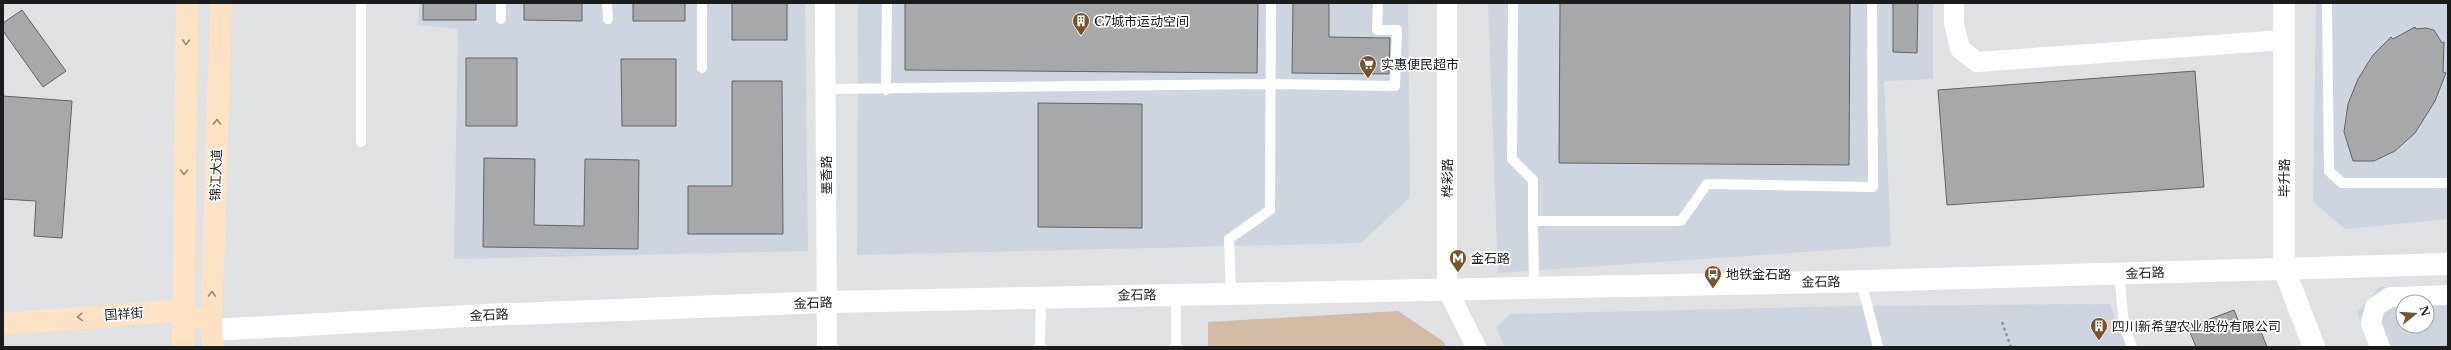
<svg xmlns="http://www.w3.org/2000/svg" width="2451" height="350" font-family="'Libre Baskerville','Noto Sans SC',serif">
	<style>
		.built { fill: #cfd5de; fill-rule: evenodd }
		.green { fill: #d3bba4 }
		.building { fill: #a6a8aa; stroke: #636467 }
		.lines { fill: none; stroke-linecap: round; stroke-linejoin: round }
		.path { stroke: #949697; stroke-width: 2.5; stroke-dasharray: 3 3; stroke-linecap: butt }
		.service { stroke: #fff; stroke-width: 10 }
		.minor { stroke: #fff; stroke-width: 20 }
		.tertiary { stroke: #fff; stroke-width: 22 }
		.secondary { stroke: #fde3c4; stroke-width: 22 }
		.oneway { stroke: #978978 }
		.labels { text-anchor: middle; dominant-baseline: central; stroke-width: 3.5; stroke-linejoin: round; paint-order: stroke }
		.poi-label { font-size: 13px; fill: #1b1c1c; stroke: #fff; text-anchor: start }
		.street-label { font-size: 13px; fill: #1b1c1c; stroke: #fff }
	</style>
	<rect width="100%" height="100%" fill="#dfe1e3"/>
	<!-- built -->
	<path class="built" d="M 419,3 L 805,3 L 808,251 L 454,259 L 458,29 L 418,25 Z
		M 858,3 L 1408,3 L 1410,197 L 1361,243 L 857,255 Z
		M 1488,3 L 1933,3 L 1933,79 L 1884,81 L 1891,246 L 1498,273 Z
		M 2316,3 L 2448,3 L 2448,219 L 2345,229 L 2313,202 Z
		M 2448,285 L 2448,347 L 2370,347 L 2357,312 L 2380,287 ZM 2403,302 L 2427,302 L 2427,326 L 2403,326 Z
		M 2110,304 L 2126,347 L 1505,347 L 1496,328 L 1510,314 L 1854,306 Z"/>
	<!-- green -->
	<path class="green" d="M 1398,311 L 1444,342 L 1446,347 L 1208,347 L 1208,322 Z"/>
	<!-- building -->
	<path class="building" d="M 423,3 L 476,3 L 476,20 L 423,20 Z
		M 524,3 L 582,3 L 582,21 L 524,20 Z
		M 633,3 L 685,3 L 685,21 L 633,21 Z
		M 732,3 L 787,3 L 787,40 L 732,40 Z
		M 905,3 L 1258,3 L 1257,73 L 905,70 Z
		M 1293,3 L 1329,3 L 1329,37 L 1390,38 L 1389,74 L 1292,73 Z
		M 1560,3 L 1850,3 L 1849,165 L 1559,163 Z
		M 1893,3 L 1918,3 L 1917,53 L 1893,52 Z
		M 22,10 L 66,71 L 43,87 L 3,31 L 3,23 Z
		M 2415,27 L 2416,29 L 2426,28 L 2434,30 L 2442,43 L 2444,42 L 2443,72 L 2446,73 L 2435,101 L 2415,133 L 2395,151 L 2374,161 L 2353,161 L 2344,132 L 2348,104 L 2358,79 L 2373,55 L 2391,37 L 2393,39 Z
		M 466,58 L 517,58 L 517,126 L 466,126 Z
		M 621,59 L 676,59 L 676,126 L 622,126 Z
		M 2195,71 L 2204,187 L 1947,205 L 1938,90 Z
		M 732,81 L 782,81 L 783,234 L 688,234 L 688,186 L 732,186 Z
		M 3,96 L 72,101 L 62,238 L 34,236 L 36,201 L 3,199 Z
		M 1038,103 L 1142,104 L 1142,228 L 1038,227 Z
		M 484,158 L 535,159 L 534,225 L 584,226 L 585,159 L 639,160 L 638,249 L 483,247 Z
		M 2234,310 L 2242,330 L 2258,324 L 2267,347 L 2196,347 L 2188,327 Z"/>
	<g class="lines">
		<!-- path -->
		<path class="path" d="M 2002,322 L 2011,347"/>
		<!-- service -->
		<path class="service" d="M 607,3 L 608,19
			M 702,3 L 702,68
			M 1513,3 L 1512,159 L 1533,180 L 1533,221 L 1681,221 L 1707,184 L 1873,187 L 1872,3
			M 2327,3 L 2329,171 L 2342,183 L 2448,183
			M 501,19 L 501,3
			M 826,89 L 1271,84 L 1395,86 L 1397,30 L 1377,30 L 1378,3
			M 886,90 L 887,3
			M 361,142 L 361,3
			M 1533,221 L 1534,287
			M 2119,274 L 2124,324 L 2132,347
			M 1861,281 L 1878,347
			M 1231,293 L 1229,239 L 1270,210 L 1271,3
			M 1040,347 L 1041,297
			M 1176,347 L 1176,294"/>
		<!-- minor -->
		<path class="minor" d="M 825,3 L 827,347
			M 1447,3 L 1447,289 L 1476,347
			M 1954,3 L 1954,23 L 1960,49 L 1977,62 L 2284,40
			M 2380,347 L 2371,323 L 2375,307 L 2390,297 L 2448,295"/>
		<!-- tertiary -->
		<path class="tertiary" d="M 2284,3 L 2284,269 L 2314,347
			M 211,330 L 486,315 L 826,302 L 1830,282 L 2448,264"/>
		<!-- secondary -->
		<path class="secondary" d="M 3,324 L 182,310 L 194,318
			M 183,347 L 187,3
			M 213,347 L 211,330 L 221,3"/>
	</g>
	<!-- one-way arrows -->
	<defs><path id="oneway-chevron" d="M-2-3.5L2.5 0L-2 3.5" fill="none" stroke-width="1.6" stroke-linecap="round" stroke-linejoin="round"/></defs>
	<g class="oneway">
		<use href="#oneway-chevron" transform="translate(186 42) rotate(91)"/>
		<use href="#oneway-chevron" transform="translate(217 122) rotate(-88)"/>
		<use href="#oneway-chevron" transform="translate(184 172) rotate(91)"/>
		<use href="#oneway-chevron" transform="translate(212 294) rotate(-88)"/>
		<use href="#oneway-chevron" transform="translate(80 317) rotate(176)"/>
	</g>
	<!-- icons -->
	<defs>
		<symbol id="building-pin" viewBox="-11 -11 22 30"><path d="M0 17L-7.5 6A9.5 9.5 0 1 1 7.5 6Z" fill="#78542d" stroke="#fff"/><path d="M-4-6H4V6H1V3H-1V6H-4ZM-2.5-4.3h1.7v1.8h-1.7ZM.8-4.3h1.7v1.8H.8ZM-2.5-1h1.7V.8h-1.7ZM.8-1h1.7V.8H.8Z" fill="#fff"/></symbol>
		<symbol id="supermarket-pin" viewBox="-11 -11 22 30"><path d="M0 17L-7.5 6A9.5 9.5 0 1 1 7.5 6Z" fill="#78542d" stroke="#fff"/><path d="M-6-5.5h2.5l.6 2H6L4.5 2H-2.5L-4.4-4H-6ZM-1.5 3.2a1.3 1.3 0 1 0 .1 0ZM3 3.2a1.3 1.3 0 1 0 .1 0Z" fill="#fff"/></symbol>
		<symbol id="metro-pin" viewBox="-11 -11 22 30"><path d="M0 17L-7.5 6A9.5 9.5 0 1 1 7.5 6Z" fill="#78542d" stroke="#fff"/><path d="M-5.5 5V-5H-3L0 0L3-5H5.5V5H3V-.5L0 4L-3-.5V5Z" fill="#fff"/></symbol>
		<symbol id="bus-pin" viewBox="-11 -11 22 30"><path d="M0 17L-7.5 6A9.5 9.5 0 1 1 7.5 6Z" fill="#78542d" stroke="#fff"/><path d="M-5-6H5V4H4V6H2V4H-2V6H-4V4H-5ZM-3.5-4V0h7V-4ZM-3.5 1.2v1.5H-2V1.2ZM2 1.2v1.5H3.5V1.2Z" fill="#fff"/></symbol>
	</defs>
	<g fill-rule="evenodd">
		<use href="#building-pin" x="1071" y="11" width="20" height="27"/>
		<use href="#supermarket-pin" x="1358" y="54" width="20" height="27"/>
		<use href="#metro-pin" x="1448" y="248" width="20" height="27"/>
		<use href="#bus-pin" x="1703" y="264" width="20" height="27"/>
		<use href="#building-pin" x="2089" y="316" width="20" height="27"/>
	</g>
	<g class="labels">
		<!-- poi labels -->
		<g class="poi-label">
			<text x="1094" y="21">C7城市运动空间</text>
			<text x="1381" y="64">实惠便民超市</text>
			<text x="1471" y="258">金石路</text>
			<text x="1726" y="274">地铁金石路</text>
			<text x="2112" y="326">四川新希望农业股份有限公司</text>
		</g>
		<!-- street labels -->
		<g class="street-label">
			<text transform="translate(216 175) rotate(-88)">锦江大道</text>
			<text transform="translate(826 175) rotate(-90)">墨香路</text>
			<text transform="translate(1447 178) rotate(-90)">桦彩路</text>
			<text transform="translate(2284 178) rotate(-90)">毕升路</text>
			<text transform="translate(2145 273) rotate(-2)">金石路</text>
			<text transform="translate(1821 282) rotate(-1)">金石路</text>
			<text transform="translate(1137 295) rotate(-1)">金石路</text>
			<text transform="translate(813 303) rotate(-2)">金石路</text>
			<text transform="translate(124 314) rotate(-4)">国祥街</text>
			<text transform="translate(489 315) rotate(-3)">金石路</text>
		</g>
	</g>
	<!-- border -->
	<rect width="2451" height="350" fill="none" stroke="#1b1c1c" stroke-width="8"/>
	<!-- north arrow -->
	<g transform="translate(2415 314) rotate(73)"><circle r="19" fill="#ffffff" stroke="#a4a4a4"/>
	<path d="M0-3L7 15L0 10L-7 15Z" fill="#78542d"/>
	<text y="-6" font-size="11" font-weight="bold" text-anchor="middle" fill="#1b1c1c">N</text>
	</g>
</svg>
